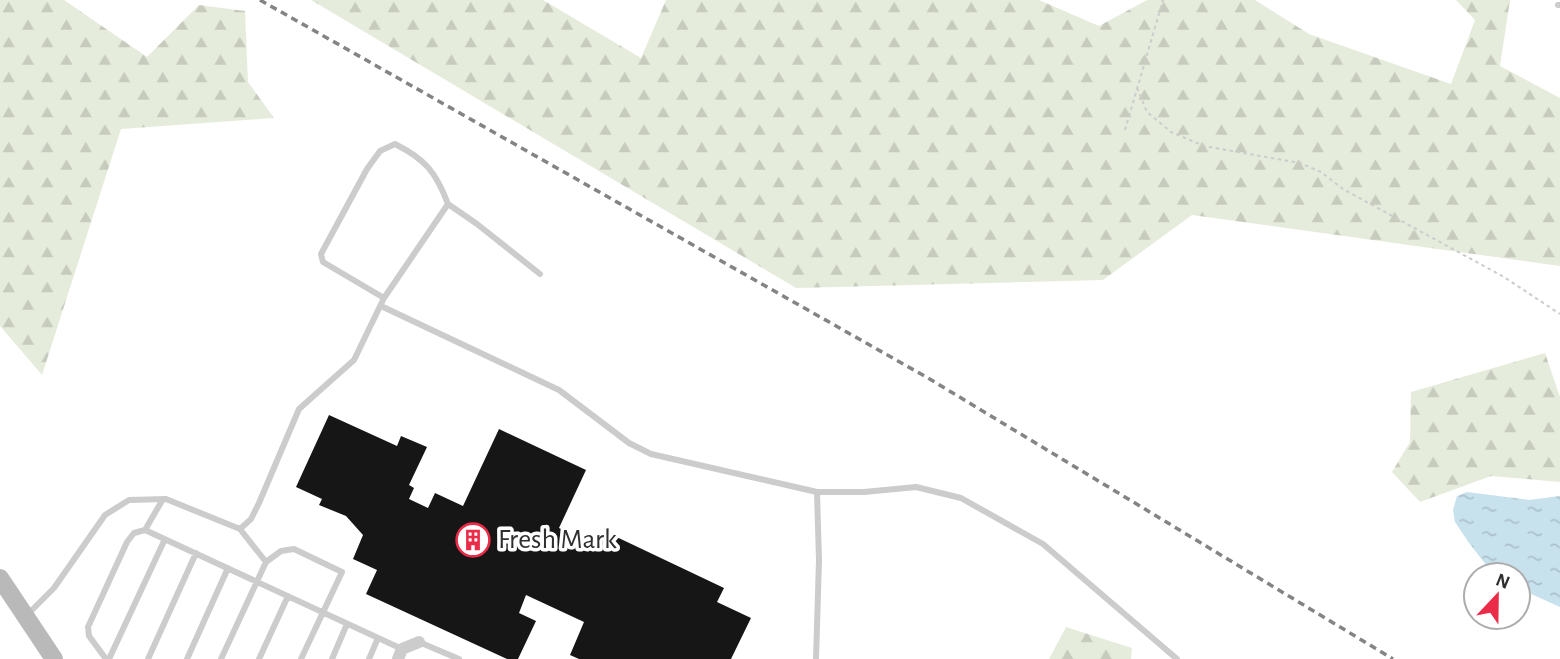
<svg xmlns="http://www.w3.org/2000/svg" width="1560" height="659" font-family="'Alegreya Sans',sans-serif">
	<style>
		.forest { fill: url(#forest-firs) }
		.water { fill: url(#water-ripples) }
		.building { fill: #161616 }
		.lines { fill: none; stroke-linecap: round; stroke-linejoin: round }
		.path { stroke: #ccc; stroke-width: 2; stroke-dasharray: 3.5 3.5; stroke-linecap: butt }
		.lane { stroke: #ccc; stroke-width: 6 }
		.street { stroke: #ccc; stroke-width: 12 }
		.secondary { stroke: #b9b9b9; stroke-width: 18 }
		.rail { stroke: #848484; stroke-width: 3.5; stroke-dasharray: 7 5; stroke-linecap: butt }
		.labels { text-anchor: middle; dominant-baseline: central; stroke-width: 7; stroke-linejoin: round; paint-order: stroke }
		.poi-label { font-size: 28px; fill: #2f2f2f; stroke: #fff; text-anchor: start }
	</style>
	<defs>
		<pattern id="forest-firs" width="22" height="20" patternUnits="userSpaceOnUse" patternTransform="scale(1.75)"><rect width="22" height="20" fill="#e6ecdc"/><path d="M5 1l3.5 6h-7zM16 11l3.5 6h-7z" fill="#c6cbbd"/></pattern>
		<pattern id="water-ripples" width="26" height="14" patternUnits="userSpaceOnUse" patternTransform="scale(1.75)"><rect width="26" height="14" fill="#c7e1ed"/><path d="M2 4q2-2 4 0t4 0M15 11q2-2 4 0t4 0" fill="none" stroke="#abc1cc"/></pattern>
	</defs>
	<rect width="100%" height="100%" fill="#fff"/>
	<!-- forest -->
	<path class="forest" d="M 0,0 L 64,0 L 147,57 L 199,5 L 245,11 L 248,82 L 274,118 L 121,129 L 42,375 L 0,326 Z
		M 311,0 L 543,0 L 641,58 L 666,0 L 1039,0 L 1099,26 L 1147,0 L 1255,0 L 1309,34 L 1451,84 L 1475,20 L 1456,0 L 1510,0 L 1500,66 L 1560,98 L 1560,266 L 1192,215 L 1103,280 L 796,288 Z
		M 1545,353 L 1560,397 L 1560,482 L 1491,476 L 1420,502 L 1392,472 L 1410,442 L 1411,392 Z
		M 1066,627 L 1132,648 L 1131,659 L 1049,659 Z"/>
	<!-- water -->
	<path class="water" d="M 1467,492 L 1529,500 L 1560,496 L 1560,607 L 1518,588 L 1518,575 L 1500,575 L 1487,566 L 1469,543 L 1455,522 L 1453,510 L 1457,496 Z"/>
	<!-- building -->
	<path class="building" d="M 329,415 L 397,446 L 401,436 L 427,447 L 409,485 L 414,488 L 409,499 L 428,508 L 435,493 L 463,506 L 499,429 L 586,470 L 559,528 L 597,546 L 604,531 L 724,588 L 717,602 L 751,618 L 731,659 L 579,659 L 570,655 L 584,622 L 526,595 L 519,613 L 536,621 L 518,659 L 507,659 L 366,594 L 377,570 L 353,559 L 363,535 L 346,516 L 319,505 L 322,499 L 296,487 Z"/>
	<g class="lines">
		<!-- path -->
		<path class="path" d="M 1137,88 L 1147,112 L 1171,132 L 1204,146 L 1300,163 L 1321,172 L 1343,189 L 1504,277 L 1560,314
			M 1125,130 L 1163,0"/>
		<!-- lane -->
		<path class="lane" d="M 1558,5 L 1560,5
			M 448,204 L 477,224 L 540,274
			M 381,306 L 559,390 L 629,443 L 651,454 L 817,492 L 864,492 L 916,487 L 961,498 L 1043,544 L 1177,659
			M 240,529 L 251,519 L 259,503 L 299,409 L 354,360 L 384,298 L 448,204 C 436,172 425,159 395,144 L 380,151 L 367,169 L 321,254 L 323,262 L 384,298
			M 145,530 L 402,649
			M 27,615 L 54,588 L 105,515 L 129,500 L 166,499 L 240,529 L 266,562
			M 419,642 L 459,659
			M 106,659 L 89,636 L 88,627 L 127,542 L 134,533 L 145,530 L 163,499
			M 109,659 L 165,539
			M 148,659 L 196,553
			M 187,659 L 228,568
			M 221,659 L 266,562 L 281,551 L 294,549 L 342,572 L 301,659
			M 259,659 L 288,596
			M 332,659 L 347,624
			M 369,659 L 378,638
			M 816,659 L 819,560 L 817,492"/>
		<!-- street -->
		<path class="street" d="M 398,659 L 402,649 L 419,642"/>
		<!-- secondary -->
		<path class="secondary" d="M 0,578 L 54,659"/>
		<!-- rail -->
		<path class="rail" d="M 260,0 L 928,378 L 1393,659"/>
	</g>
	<!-- icons -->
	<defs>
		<symbol id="building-ring" viewBox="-11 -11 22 22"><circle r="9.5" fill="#fff" stroke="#eb2c49" stroke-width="1.5"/><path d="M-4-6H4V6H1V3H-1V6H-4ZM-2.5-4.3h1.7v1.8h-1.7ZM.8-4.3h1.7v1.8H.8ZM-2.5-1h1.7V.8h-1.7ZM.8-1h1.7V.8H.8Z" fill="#eb2c49"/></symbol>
	</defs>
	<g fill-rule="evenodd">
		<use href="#building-ring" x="454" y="521" width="38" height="38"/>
	</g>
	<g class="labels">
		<!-- poi labels -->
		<g class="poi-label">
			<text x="498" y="540">Fresh Mark</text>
		</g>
	</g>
	<!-- north arrow -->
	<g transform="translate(1497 596) rotate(22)"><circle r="33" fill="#ffffff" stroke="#acacac" stroke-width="2"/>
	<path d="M0-5L12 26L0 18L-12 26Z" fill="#eb2c49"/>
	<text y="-10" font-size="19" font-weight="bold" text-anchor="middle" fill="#2f2f2f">N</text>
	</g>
</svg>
